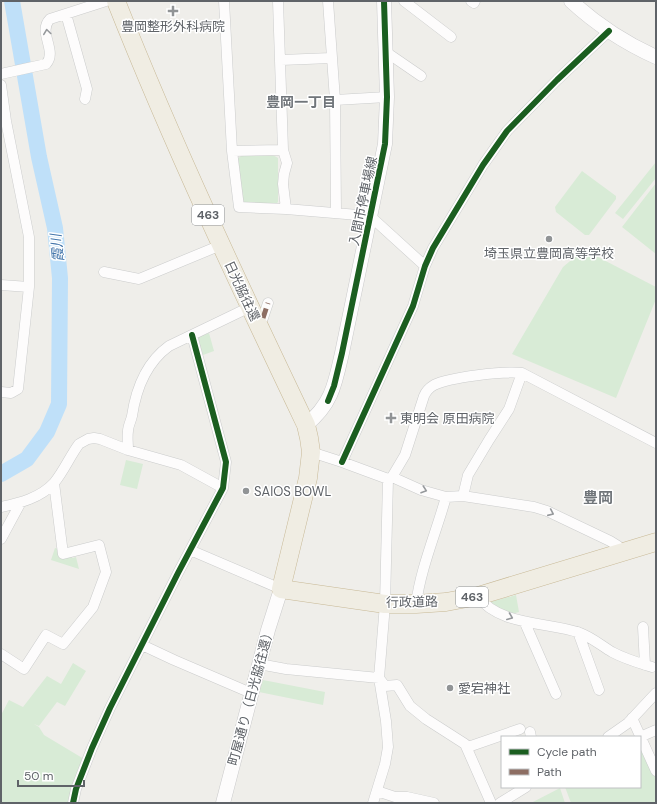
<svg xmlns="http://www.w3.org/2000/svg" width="657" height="804" font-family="'DM Sans','Noto Sans JP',sans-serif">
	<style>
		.green { fill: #d8ebd6 }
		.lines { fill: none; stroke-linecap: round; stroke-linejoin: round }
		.river { stroke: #bfe0f9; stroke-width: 16 }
		.street-casing { stroke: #cbcccc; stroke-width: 11 }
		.secondary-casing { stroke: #cacacb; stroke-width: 15 }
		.highway-casing { stroke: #c8b996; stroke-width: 19 }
		.street { stroke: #fdfcfc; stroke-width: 10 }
		.secondary { stroke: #fdfcfc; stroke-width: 14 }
		.highway { stroke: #f0ede3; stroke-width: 18 }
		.quiet { stroke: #8d6e63; stroke-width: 5; stroke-dasharray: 10 5; stroke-linecap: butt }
		.cycleway-casing { stroke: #fff; stroke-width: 8 }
		.cycleway { stroke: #1b5e20; stroke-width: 6 }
		.oneway { stroke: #96999c }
		.poi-dot { fill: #919496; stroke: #fff; stroke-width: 1.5 }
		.labels { text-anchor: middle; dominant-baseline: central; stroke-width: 3; stroke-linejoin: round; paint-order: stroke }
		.shield { fill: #fff; stroke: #8f9295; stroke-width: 1 }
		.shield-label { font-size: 12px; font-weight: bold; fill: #5f6368 }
		.poi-label { font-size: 13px; fill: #5f6368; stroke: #fff; text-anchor: start }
		.street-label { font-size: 13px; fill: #5f6368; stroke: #fff }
		.neighbourhood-label { font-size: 14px; font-weight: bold; fill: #70757a; stroke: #fff }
		.water-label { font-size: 14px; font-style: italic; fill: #4174aa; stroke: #fff }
		.quarter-label { font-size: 15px; font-weight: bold; fill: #70757a; stroke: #fff }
	</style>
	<rect width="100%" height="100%" fill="#efeeea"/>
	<!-- green -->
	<path class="green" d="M 273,155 L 278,158 L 278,202 L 275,205 L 245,203 L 242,201 L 237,159 L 241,156 Z
		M 656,162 L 656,178 L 623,219 L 615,213 Z
		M 582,171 L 616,196 L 616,199 L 589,235 L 585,235 L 556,212 L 555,207 Z
		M 656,183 L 656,254 L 622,227 Z
		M 585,254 L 594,255 L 656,287 L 656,299 L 616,398 L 512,354 L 563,267 L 576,256 Z
		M 209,333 L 214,351 L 203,355 L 198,340 L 199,337 Z
		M 126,460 L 143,464 L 137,489 L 120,485 Z
		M 55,548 L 71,554 L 72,558 L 76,557 L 79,569 L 51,560 Z
		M 516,595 L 519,612 C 507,616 500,610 490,602 Z
		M 73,663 L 86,671 L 65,706 L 57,702 L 39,726 L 34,724 L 39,727 L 44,735 L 84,759 L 69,803 L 1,803 L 1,715 L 9,700 L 23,707 L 47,676 L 61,684 Z
		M 263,680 L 325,692 L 323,705 L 259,692 Z
		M 640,741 L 656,776 L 656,803 L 571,803 L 565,787 L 640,787 Z
		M 560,788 L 565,803 L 531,803 Z"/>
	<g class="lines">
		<!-- river -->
		<path class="river" d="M 1,474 L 27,459 L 47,432 L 59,404 L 60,278 L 55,228 L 39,157 L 12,1"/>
		<defs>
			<path id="street" d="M 224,1 L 232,151 L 239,207 L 286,209 L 370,216 L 425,266
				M 278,1 L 283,150 L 287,163 L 284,174 L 283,184 L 286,209
				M 328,1 L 335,100 L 336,213
				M 404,1 L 451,37
				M 471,1 L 474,3 L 475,1
				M 66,14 L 87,89 L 85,99
				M 386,52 L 421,76
				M 281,60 L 331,58
				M 1,74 L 46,64 C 58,51 37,32 50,19 L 106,1
				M 1,85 L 6,121 L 29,237 L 29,287 L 18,389 L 11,393 L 1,392
				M 335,100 L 387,97
				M 232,151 L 283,150
				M 104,272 L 139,279 L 221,245
				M 1,285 L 29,287
				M 263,318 L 268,303
				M 128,450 C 128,443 127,437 128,431 C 128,426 131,421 132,416 C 136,389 147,362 169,346 L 250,307
				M 311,452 L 342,462 L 388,479 L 392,477 L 421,490 L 446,497 L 463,496 L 534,507 L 547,511 L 610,541 L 618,546 L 621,553
				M 342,462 L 413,306 L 425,266 L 433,248 L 483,165 L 507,131 L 557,80 L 609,31
				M 392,477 L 405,455 L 424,396 C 426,391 429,388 434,385 C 450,377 504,371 522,373 L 656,443
				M 463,496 L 468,475 L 489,440 L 509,409 L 522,373
				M 1,507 C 20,503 40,498 54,483 C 64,471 70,456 79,444 L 88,439 L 94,438 L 100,439 L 128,450 L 181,465 L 223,488
				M 1,539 L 21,502
				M 190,550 L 281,589
				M 478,596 C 498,626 550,622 580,633 C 591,637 602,646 612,652 C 625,659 639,663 652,667
				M 416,604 C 421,567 436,533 446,497
				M 525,623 L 556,694
				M 643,627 L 645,665
				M 578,632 L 599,690
				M 142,645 L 174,660 L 251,693
				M 1,654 L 24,669 L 46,635 L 63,644 L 93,607 L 106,572 L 99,545 L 63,554 L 54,483
				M 259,664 L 286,669 L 379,678
				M 379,678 L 385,686 L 397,685 L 410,706 L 426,719 L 465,744 L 491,803
				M 632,718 L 656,771
				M 530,732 L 531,737
				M 608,737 L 628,723 L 656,693
				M 640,737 L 656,730
				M 468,747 L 520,729
				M 377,791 L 395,797 L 407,797 L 434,803
				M 73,803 L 76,789 L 92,748 L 110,708 L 178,573 L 223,488 L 226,462 L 192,335
				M 373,803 L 385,764 L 388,747 L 386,721 L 379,678 L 385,604 L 388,479
				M 500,803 L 526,787"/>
			<path id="secondary" d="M 571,1 C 596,24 625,43 656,57
				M 306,425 C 332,404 335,384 342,353 L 385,144 L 387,97 L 384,1
				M 223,803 L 268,630 L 281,589"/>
			<path id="highway" d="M 116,1 C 173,145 239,285 306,425 L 309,438 L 311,452 L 308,478 L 281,589 L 385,604 L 416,604 L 446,602 L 478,596 L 656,542"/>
		</defs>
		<!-- street casing -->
		<use href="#street" class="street-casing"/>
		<!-- secondary casing -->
		<use href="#secondary" class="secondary-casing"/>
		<!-- highway casing -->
		<use href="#highway" class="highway-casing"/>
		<!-- street -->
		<use href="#street" class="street"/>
		<!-- secondary -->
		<use href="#secondary" class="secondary"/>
		<!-- highway -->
		<use href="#highway" class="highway"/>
		<!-- quiet -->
		<path class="quiet" d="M 263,318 L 268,303"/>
		<defs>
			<path id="cycleway" d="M 328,401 L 334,386 L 342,353 L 385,144 L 387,97 L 384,1
				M 342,462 L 413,306 L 425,266 L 433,248 L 483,165 L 507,131 L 557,80 L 609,31
				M 73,803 L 76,789 L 92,748 L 110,708 L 178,573 L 223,488 L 226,462 L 192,335"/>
		</defs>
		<!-- cycleway casing -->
		<use href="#cycleway" class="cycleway-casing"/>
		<!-- cycleway -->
		<use href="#cycleway" class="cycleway"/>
	</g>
	<!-- one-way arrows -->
	<defs><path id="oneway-chevron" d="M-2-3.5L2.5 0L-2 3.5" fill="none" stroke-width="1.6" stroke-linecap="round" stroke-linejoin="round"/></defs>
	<g class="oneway">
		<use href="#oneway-chevron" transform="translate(47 32) rotate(-98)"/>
		<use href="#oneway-chevron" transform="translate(424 490) rotate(19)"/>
		<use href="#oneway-chevron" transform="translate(551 513) rotate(24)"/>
		<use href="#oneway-chevron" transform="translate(510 617) rotate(22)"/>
	</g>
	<!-- markers -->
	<g class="poi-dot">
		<path d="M171 5h4v4h4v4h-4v4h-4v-4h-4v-4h4z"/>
		<circle cx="549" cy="239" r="4"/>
		<path d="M389 412h4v4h4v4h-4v4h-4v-4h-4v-4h4z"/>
		<circle cx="246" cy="491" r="4"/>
		<circle cx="450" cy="688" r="4"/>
	</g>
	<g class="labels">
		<!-- shield labels -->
		<g class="shield">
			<rect x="192" y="205" width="32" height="20" rx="3"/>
			<rect x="456" y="587" width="32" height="20" rx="3"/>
		</g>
		<g class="shield-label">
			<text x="208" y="215">463</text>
			<text x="472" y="597">463</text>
		</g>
		<!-- poi labels -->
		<g class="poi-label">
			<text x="173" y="26" text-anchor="middle">豊岡整形外科病院</text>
			<text x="549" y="253" text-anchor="middle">埼玉県立豊岡高等学校</text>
			<text x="400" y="418">東明会 原田病院</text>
			<text x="254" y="491">SAIOS BOWL</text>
			<text x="458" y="688">愛宕神社</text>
		</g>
		<!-- street labels -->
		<g class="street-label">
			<text transform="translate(363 201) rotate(-78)">入間市停車場線</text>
			<text transform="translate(242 291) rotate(65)">日光脇往還</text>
			<text transform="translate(412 602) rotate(-1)">行政道路</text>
			<text transform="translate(251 696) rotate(-75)">町屋通り（日光脇往還）</text>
		</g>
		<!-- neighbourhood labels -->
		<g class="neighbourhood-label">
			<text x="301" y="102">豊岡一丁目</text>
		</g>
		<!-- water labels -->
		<g class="water-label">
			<text transform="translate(57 248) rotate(-96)">霞川</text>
		</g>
		<!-- quarter labels -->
		<g class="quarter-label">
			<text x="598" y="498">豊岡</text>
		</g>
	</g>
	<!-- border -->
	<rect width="657" height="804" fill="none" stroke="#5f6368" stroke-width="4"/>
	<!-- legend -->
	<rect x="501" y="736" width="140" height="52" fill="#ffffff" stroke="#bfc1c3"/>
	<rect x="509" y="749" width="20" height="6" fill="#1b5e20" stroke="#bfc1c3"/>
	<text x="537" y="756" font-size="12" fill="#5f6368">Cycle path</text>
	<rect x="509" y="769" width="20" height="6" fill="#8d6e63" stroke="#bfc1c3"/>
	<text x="537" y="776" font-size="12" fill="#5f6368">Path</text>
	<!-- scale -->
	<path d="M18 780v6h66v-6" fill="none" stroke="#5f6368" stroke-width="2"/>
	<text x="24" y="780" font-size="12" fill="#5f6368" stroke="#ffffff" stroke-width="3" paint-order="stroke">50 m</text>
</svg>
